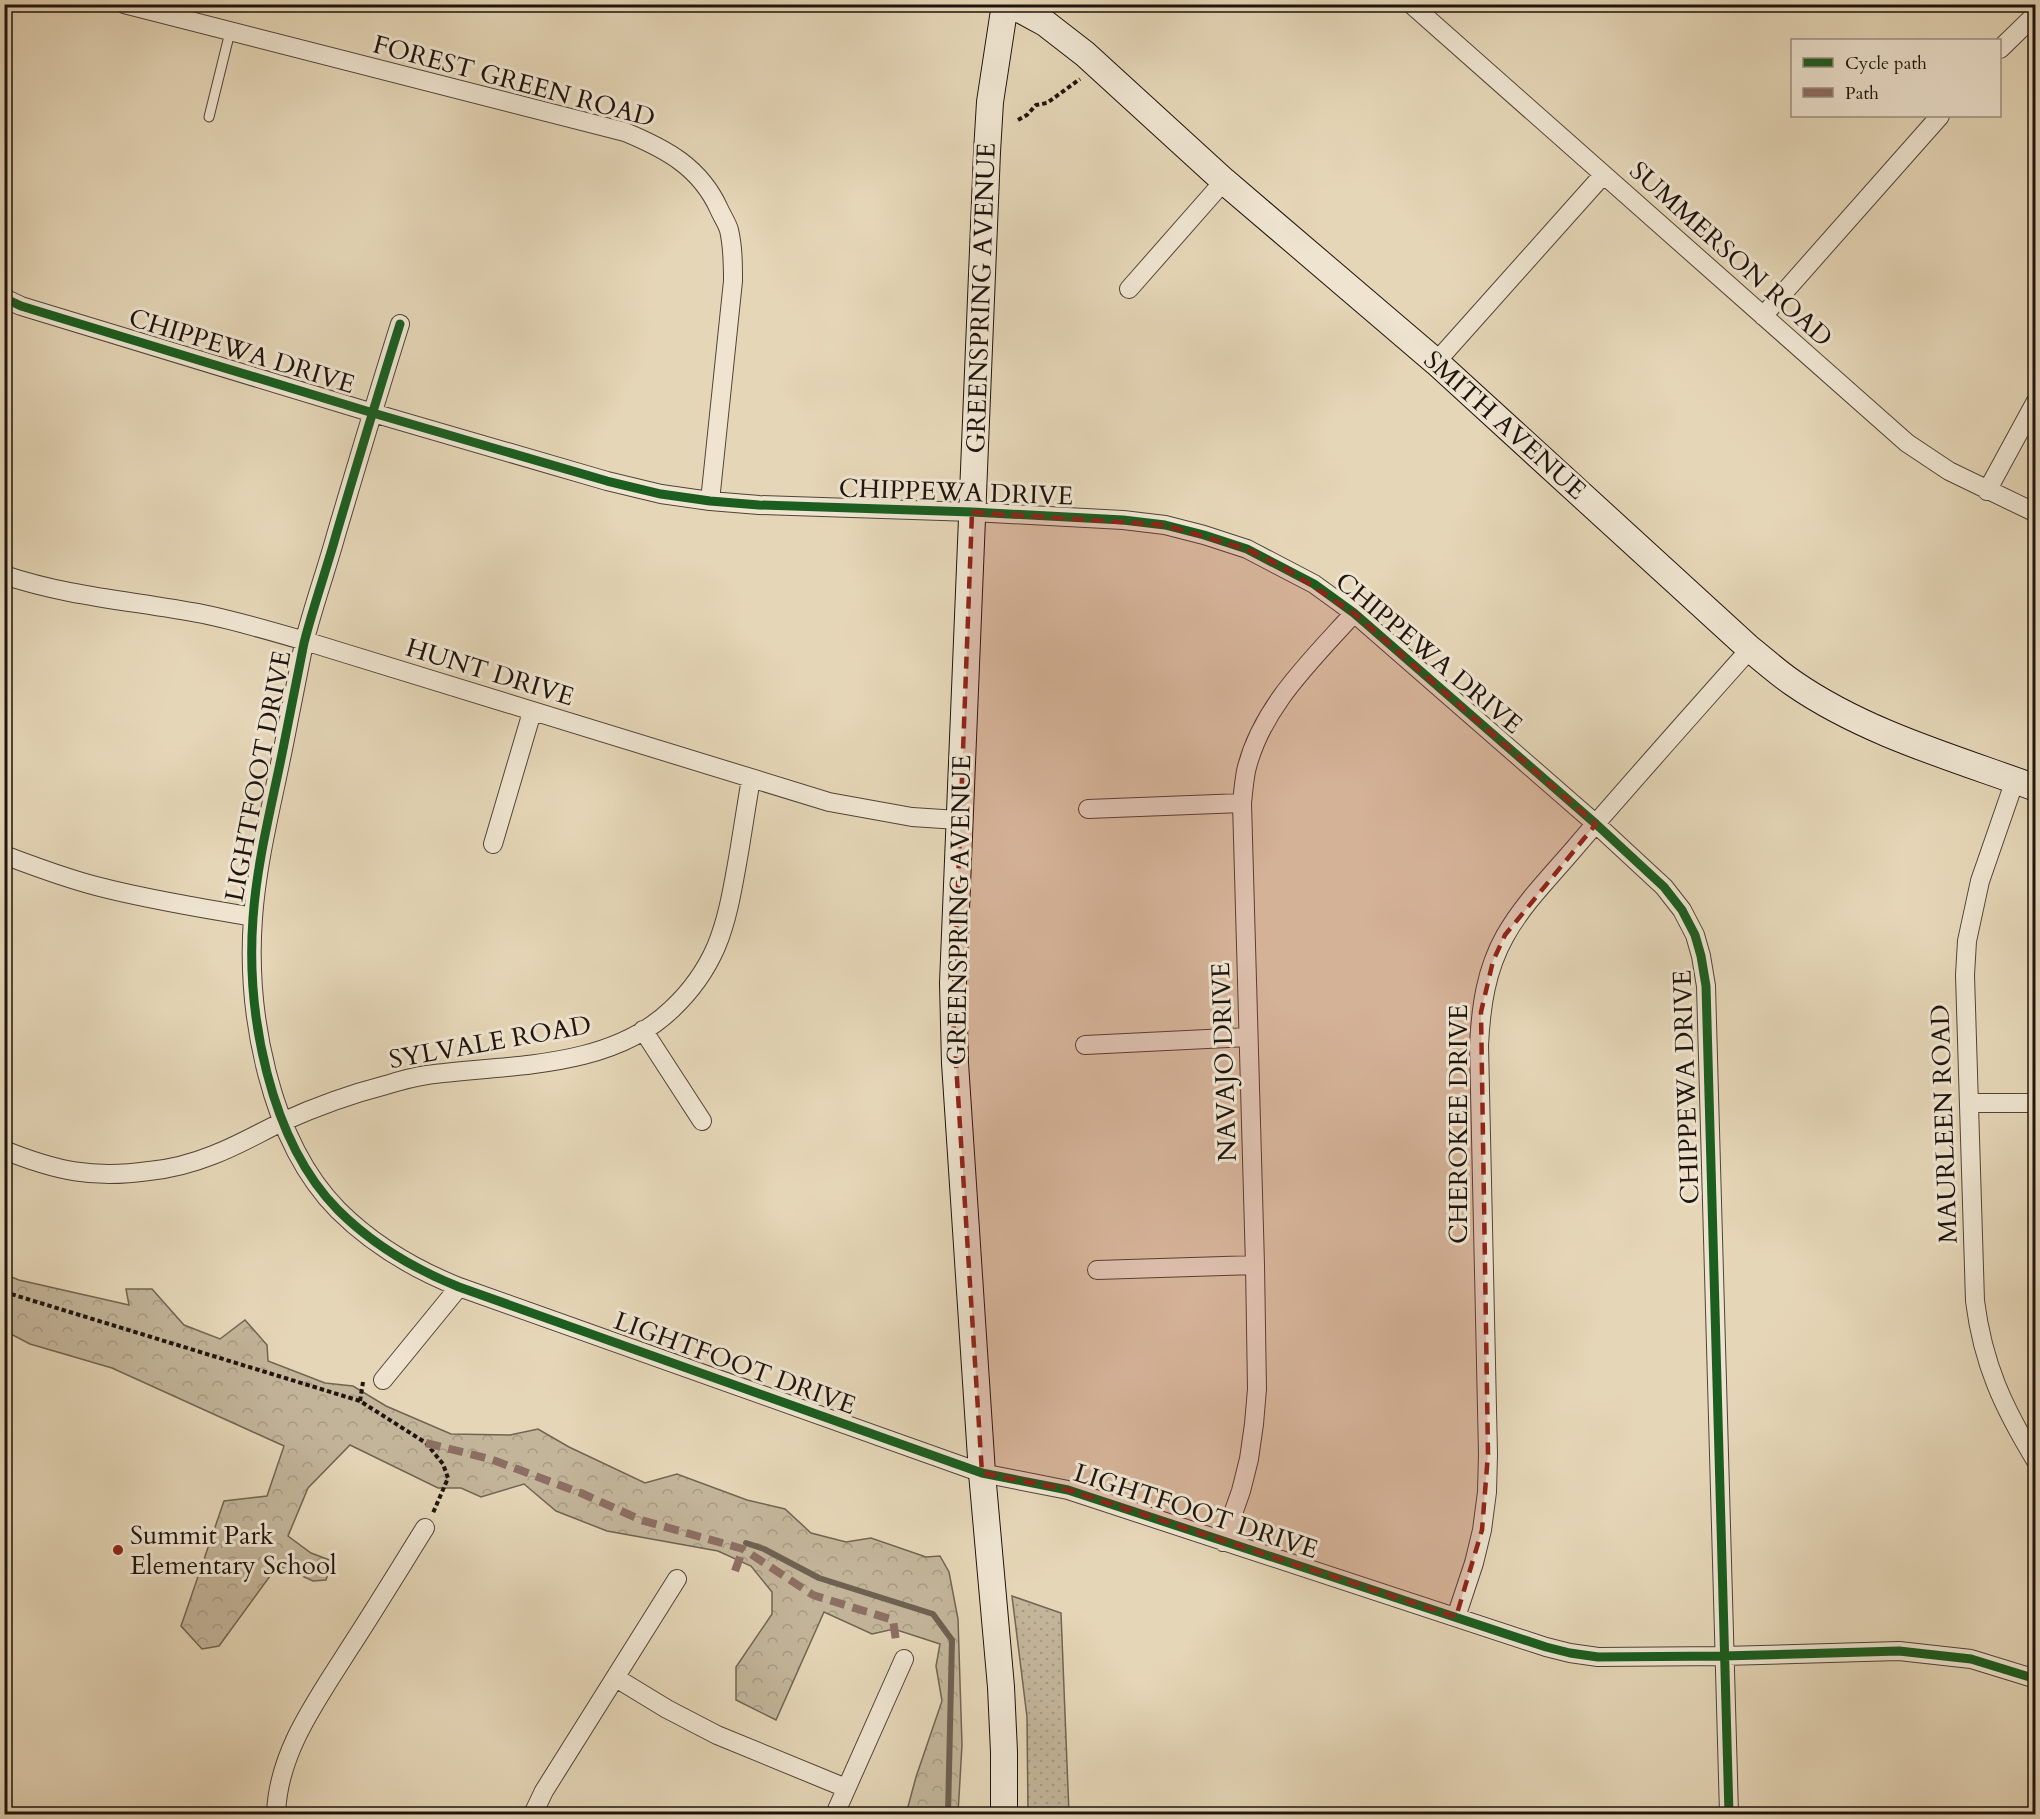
<svg xmlns="http://www.w3.org/2000/svg" width="2040" height="1819" font-family="Cardo,serif">
	<style>
		.forest { fill: url(#forest-crowns); stroke: #716454; stroke-width: 1.5 }
		.park { fill: url(#park-dots); stroke: #716454; stroke-width: 1.5 }
		.lines { fill: none; stroke-linecap: round; stroke-linejoin: round }
		.stream { stroke: #6e6151; stroke-width: 6 }
		.service-casing { stroke: #504438; stroke-width: 11 }
		.minor-casing { stroke: #504438; stroke-width: 20 }
		.secondary-casing { stroke: #1f140e; stroke-width: 28 }
		.path { stroke: #1f140e; stroke-width: 4; stroke-dasharray: 4.5 3; stroke-linecap: butt }
		.service { stroke: #eee4d0; stroke-width: 9 }
		.minor { stroke: #eee4d0; stroke-width: 18 }
		.secondary { stroke: #eee4d0; stroke-width: 26 }
		.quiet { stroke: #8d6e63; stroke-width: 8; stroke-dasharray: 15 8; stroke-linecap: butt }
		.cycleway-casing { stroke: #eee4d0; stroke-width: 13 }
		.cycleway { stroke: #1b5e20; stroke-width: 9 }
		.marked { fill: #8f2418; fill-opacity: 0.2; stroke: #8f2418; stroke-width: 4.5; stroke-dasharray: 12 8; stroke-linejoin: round }
		.poi-dot { fill: #8f2418; stroke: #eee4d0; stroke-width: 2 }
		.labels { text-anchor: middle; dominant-baseline: central; stroke-width: 6; stroke-linejoin: round; paint-order: stroke }
		.street-label { font-size: 26px; fill: #1f140e; stroke: #eee4d0 }
		.poi-label { font-size: 26px; fill: #1f140e; stroke: #eee4d0; text-anchor: start }
	</style>
	<defs>
		<pattern id="forest-crowns" width="20" height="18" patternUnits="userSpaceOnUse" patternTransform="scale(1.5)"><rect width="20" height="18" fill="#c3b59a"/><path d="M2 6a3 3 0 1 1 6 0M12 15a3 3 0 1 1 6 0" fill="none" stroke="#a79b84"/></pattern>
		<pattern id="park-dots" width="8" height="8" patternUnits="userSpaceOnUse" patternTransform="scale(1.5)"><rect width="8" height="8" fill="#c3b59a"/><path d="M2 2h.1M6 6h.1" fill="none" stroke="#a79b84" stroke-width="1.8" stroke-linecap="round"/></pattern>
	</defs>
	<rect width="100%" height="100%" fill="#e5d6b7"/>
	<filter id="stains"><feTurbulence type="fractalNoise" baseFrequency=".00333" numOctaves="4"/><feColorMatrix values="0 0 0 0 .2 0 0 0 0 .09 0 0 0 0 .02 0 0 0 .5 -.17"/></filter>
	<radialGradient id="worn" r=".72"><stop offset=".6" stop-color="#630" stop-opacity="0"/><stop offset="1" stop-color="#630" stop-opacity=".3"/></radialGradient>
	<!-- forest -->
	<path class="forest" d="M 4,1274 L 19,1280 L 129,1305 L 126,1289 L 152,1289 L 184,1325 L 220,1339 L 245,1320 L 267,1345 L 268,1361 L 325,1383 L 353,1386 L 386,1406 L 451,1434 L 510,1435 L 538,1429 L 569,1447 L 645,1483 L 677,1474 L 747,1500 L 785,1509 L 811,1533 L 846,1542 L 871,1538 L 926,1557 L 940,1556 L 949,1572 L 958,1619 L 962,1745 L 958,1814 L 906,1814 L 916,1777 L 942,1701 L 936,1666 L 940,1644 L 894,1629 L 872,1634 L 824,1612 L 776,1720 L 736,1700 L 736,1667 L 772,1614 L 772,1592 L 751,1566 L 718,1551 L 607,1531 L 556,1511 L 524,1484 L 481,1497 L 461,1488 L 438,1488 L 350,1445 L 308,1488 L 288,1536 L 311,1553 L 332,1561 L 326,1580 L 313,1581 L 278,1565 L 219,1646 L 202,1649 L 181,1626 L 224,1501 L 267,1496 L 284,1446 L 112,1368 L 30,1344 L 5,1331 Z"/>
	<!-- park -->
	<path class="park" d="M 1012,1596 L 1061,1613 L 1069,1814 L 1028,1814 L 1027,1717 Z"/>
	<g class="lines">
		<!-- stream -->
		<path class="stream" d="M 746,1543 L 764,1549 L 819,1578 L 933,1614 L 952,1640 L 948,1814"/>
		<defs>
			<path id="service" d="M 209,117 L 230,32"/>
			<path id="minor" d="M 124,4 L 625,132 C 666,149 700,167 719,209 C 722,216 727,223 729,230 C 733,247 733,264 733,281 L 710,501
				M 1411,4 L 1907,443 L 1949,471 L 2036,513
				M 2000,49 L 2036,14
				M 1129,289 L 1224,181
				M 4,298 L 21,306 L 373,413 L 607,481 L 661,494 L 710,501 L 759,505 L 972,512 L 1123,520 L 1165,525 L 1204,535 L 1247,549 L 1314,584 L 1354,613 L 1596,824 L 1664,887 L 1682,910 L 1695,935 L 1701,956 L 1706,986 L 1729,1814
				M 1763,316 L 1940,116
				M 400,324 C 378,394 357,464 336,535 C 326,571 313,607 304,643 C 297,678 290,713 283,749 C 272,804 257,861 253,918 C 246,1012 269,1140 338,1210 C 373,1245 414,1269 459,1287 L 982,1473 L 1068,1490 L 1546,1647 L 1570,1653 L 1598,1657 L 1723,1656 L 1899,1651 L 1971,1659 L 2036,1679
				M 1436,362 L 1603,175
				M 1987,491 L 2036,401
				M 4,575 C 69,597 136,601 203,614 C 237,621 271,631 305,641 L 829,802 L 912,817 L 958,820
				M 2015,780 L 1980,881 L 1967,941 L 1965,975 L 1975,1301 C 1983,1364 2003,1407 2036,1461
				M 1088,809 L 1242,803
				M 493,844 L 532,712
				M 4,855 C 36,867 67,879 100,887 C 150,900 202,908 253,917
				M 643,1030 L 702,1121
				M 1085,1045 L 1248,1037
				M 1969,1103 L 2036,1103
				M 4,1150 C 56,1171 93,1179 149,1171 C 170,1169 193,1163 213,1155 C 237,1146 259,1133 282,1122 C 315,1107 351,1094 386,1085 C 399,1081 413,1077 427,1075 C 508,1064 609,1070 672,1009 C 690,992 706,970 716,947 C 727,921 732,892 737,864 C 742,836 746,807 751,779
				M 1097,1270 L 1255,1265
				M 383,1380 L 459,1287
				M 1223,1542 L 1241,1491 L 1249,1459 L 1254,1424 L 1257,1389 L 1255,1265 L 1242,803 C 1243,793 1244,782 1246,771 C 1261,707 1312,660 1354,613
				M 1456,1617 L 1474,1563 L 1482,1530 L 1487,1492 L 1488,1454 L 1479,1045 C 1481,1006 1486,970 1505,936 C 1524,902 1554,873 1579,843 C 1635,778 1693,713 1750,649
				M 616,1678 L 667,1709 L 717,1735 L 846,1788
				M 276,1814 C 278,1752 317,1700 349,1649 C 375,1609 400,1568 425,1528
				M 533,1814 L 544,1791 L 677,1579
				M 835,1814 L 904,1659"/>
			<path id="secondary" d="M 1010,4 L 1045,23 L 1085,54 L 1224,181 L 1436,362 L 1750,649 C 1764,660 1778,673 1793,683 C 1865,733 1954,758 2036,788
				M 1004,1814 L 1004,1752 L 1001,1687 L 982,1473 L 955,1063 L 953,983 L 987,152 L 990,102 L 1005,4"/>
		</defs>
		<!-- service casing -->
		<use href="#service" class="service-casing"/>
		<!-- minor casing -->
		<use href="#minor" class="minor-casing"/>
		<!-- secondary casing -->
		<use href="#secondary" class="secondary-casing"/>
		<!-- path -->
		<path class="path" d="M 1018,120 L 1027,115 L 1036,105 L 1047,103 L 1080,79
			M 4,1295 L 11,1294 L 360,1401 L 426,1443 L 443,1464 L 448,1478 L 433,1513
			M 360,1401 L 363,1382"/>
		<!-- service -->
		<use href="#service" class="service"/>
		<!-- minor -->
		<use href="#minor" class="minor"/>
		<!-- secondary -->
		<use href="#secondary" class="secondary"/>
		<!-- quiet -->
		<path class="quiet" d="M 426,1443 L 490,1459 L 581,1493 L 641,1520 L 743,1549 L 813,1595 L 893,1620 L 896,1641
			M 735,1571 L 743,1549"/>
		<defs>
			<path id="cycleway" d="M 4,298 L 21,306 L 373,413 L 607,481 L 661,494 L 710,501 L 759,505 L 972,512 L 1123,520 L 1165,525 L 1204,535 L 1247,549 L 1314,584 L 1354,613 L 1596,824 L 1664,887 L 1682,910 L 1695,935 L 1701,956 L 1706,986 L 1729,1814
				M 400,324 C 378,394 357,464 336,535 C 326,571 313,607 304,643 C 297,678 290,713 283,749 C 272,804 257,861 253,918 C 246,1012 269,1140 338,1210 C 373,1245 414,1269 459,1287 L 982,1473 L 1068,1490 L 1546,1647 L 1570,1653 L 1598,1657 L 1723,1656 L 1899,1651 L 1971,1659 L 2036,1679"/>
		</defs>
		<!-- cycleway casing -->
		<use href="#cycleway" class="cycleway-casing"/>
		<!-- cycleway -->
		<use href="#cycleway" class="cycleway"/>
	</g>
	<!-- marked area -->
	<path class="marked" d="M 972,512 L 1165,525 L 1247,549 L 1285,568 L 1354,613 L 1596,824 L 1505,935 L 1493,961 L 1481,1012 L 1488,1454 L 1482,1530 L 1456,1617 L 1068,1490 L 982,1473 L 953,1016 Z"/>
	<!-- markers -->
	<circle class="poi-dot" cx="118" cy="1550" r="6"/>
	<g class="labels">
		<!-- street labels -->
		<g class="street-label">
			<text transform="translate(514 81) rotate(15)">FOREST GREEN ROAD</text>
			<text transform="translate(1731 254) rotate(42)">SUMMERSON ROAD</text>
			<text transform="translate(981 298) rotate(-88)">GREENSPRING AVENUE</text>
			<text transform="translate(242 351) rotate(17)">CHIPPEWA DRIVE</text>
			<text transform="translate(1505 425) rotate(42)">SMITH AVENUE</text>
			<text transform="translate(956 492) rotate(2)">CHIPPEWA DRIVE</text>
			<text transform="translate(1429 653) rotate(40)">CHIPPEWA DRIVE</text>
			<text transform="translate(490 672) rotate(17)">HUNT DRIVE</text>
			<text transform="translate(258 776) rotate(-79)">LIGHTFOOT DRIVE</text>
			<text transform="translate(959 910) rotate(-89)">GREENSPRING AVENUE</text>
			<text transform="translate(490 1042) rotate(-10)">SYLVALE ROAD</text>
			<text transform="translate(1224 1062) rotate(-92)">NAVAJO DRIVE</text>
			<text transform="translate(1686 1087) rotate(-92)">CHIPPEWA DRIVE</text>
			<text transform="translate(1458 1124) rotate(-90)">CHEROKEE DRIVE</text>
			<text transform="translate(1944 1124) rotate(-92)">MAURLEEN ROAD</text>
			<text transform="translate(735 1363) rotate(20)">LIGHTFOOT DRIVE</text>
			<text transform="translate(1196 1511) rotate(18)">LIGHTFOOT DRIVE</text>
		</g>
		<!-- poi labels -->
		<g class="poi-label">
			<text x="130" y="1535">Summit Park<tspan x="130" dy="30">Elementary School</tspan></text>
		</g>
	</g>
	<!-- margin -->
	<rect width="2040" height="1819" fill="none" stroke="#e5d6b7" stroke-width="24"/>
	<rect x="6" y="6" width="2028" height="1807" fill="none" stroke="#1f140e" stroke-width="3"/>
	<rect x="12" y="12" width="2016" height="1795" fill="none" stroke="#1f140e" stroke-width="1.5"/>
	<!-- legend -->
	<rect x="1791" y="39" width="210" height="78" fill="#eee4d0" stroke="#9b9182" stroke-width="1.5"/>
	<rect x="1803" y="58" width="30" height="9" fill="#1b5e20" stroke="#9b9182" stroke-width="1.5"/>
	<text x="1845" y="69" font-size="18" fill="#1f140e">Cycle path</text>
	<rect x="1803" y="88" width="30" height="9" fill="#8d6e63" stroke="#9b9182" stroke-width="1.5"/>
	<text x="1845" y="99" font-size="18" fill="#1f140e">Path</text>
	<rect width="100%" height="100%" filter="url(#stains)"/>
	<rect width="100%" height="100%" fill="url(#worn)"/>
</svg>
